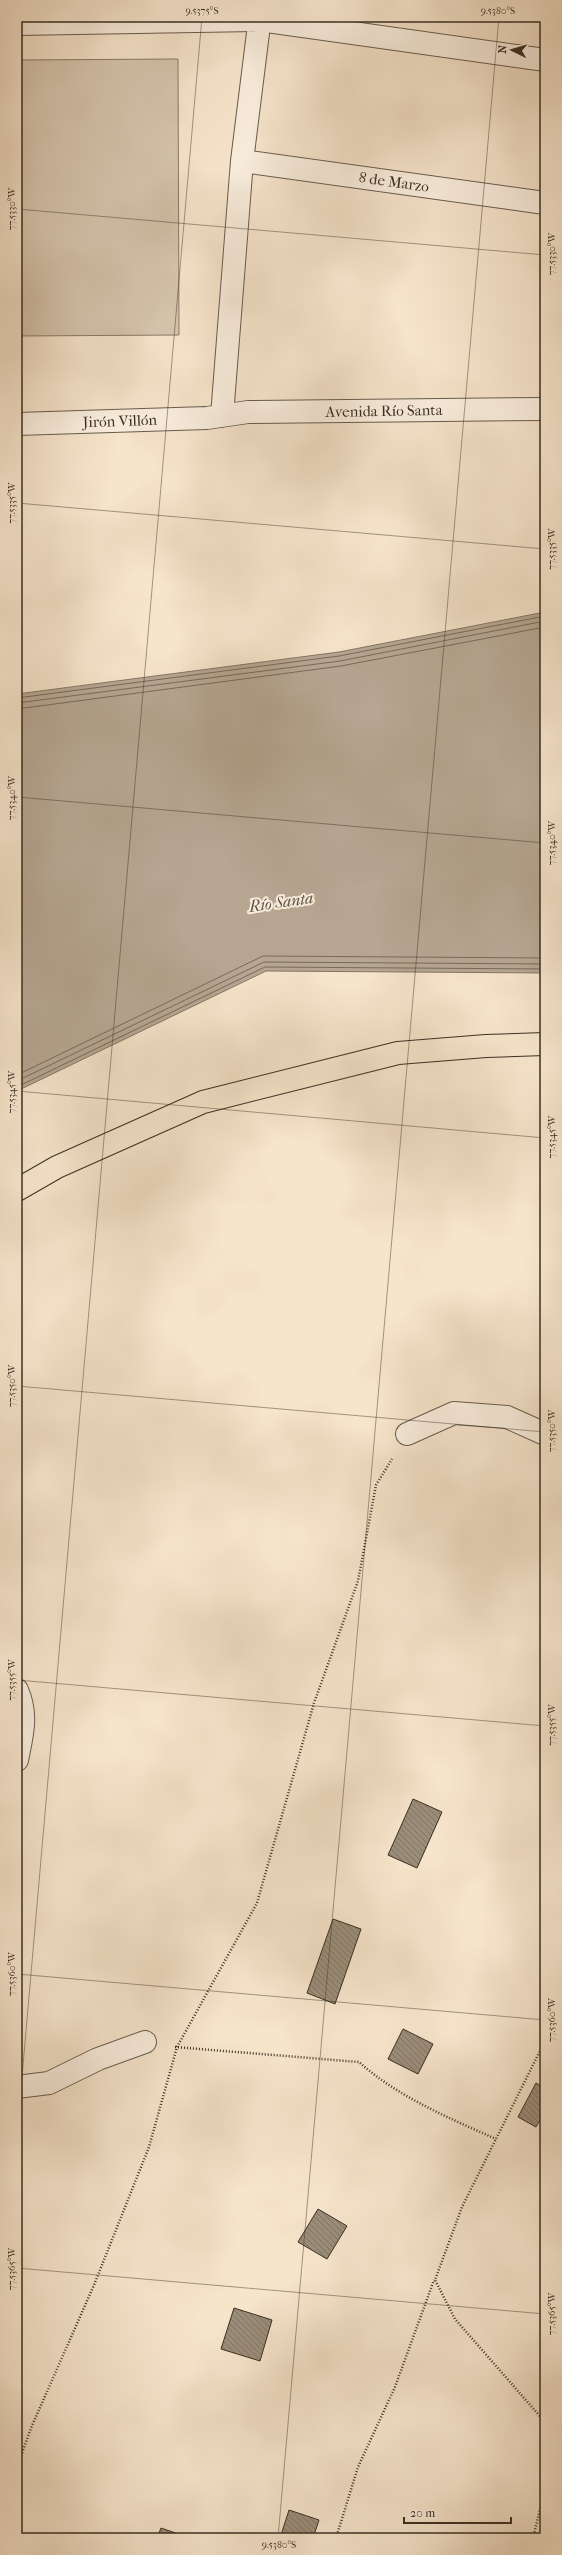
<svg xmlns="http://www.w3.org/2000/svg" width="562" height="2555" font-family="'IM FELL French Canon',serif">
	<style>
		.garden { fill: #d6c5ae; stroke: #887a68 }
		.water { fill: #b6a692; stroke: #847666 }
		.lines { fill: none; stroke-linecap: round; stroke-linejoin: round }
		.shore { stroke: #786a5a; stroke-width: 1 }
		.building { fill: url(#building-back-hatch); stroke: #392f23 }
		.minor-casing { stroke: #685c4d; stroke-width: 24 }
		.major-casing { stroke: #392f23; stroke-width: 24 }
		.path { stroke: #392f23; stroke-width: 2.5; stroke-dasharray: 1 2; stroke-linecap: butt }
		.minor { stroke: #f9eddd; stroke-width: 22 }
		.major { stroke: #f6e4cb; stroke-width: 22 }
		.ticks { fill: none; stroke: #392f23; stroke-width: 1; stroke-opacity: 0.45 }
		.labels { text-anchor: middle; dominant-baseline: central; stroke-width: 4; stroke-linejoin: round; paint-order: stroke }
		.street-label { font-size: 15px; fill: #392f23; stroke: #f9eddd }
		.water-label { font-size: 16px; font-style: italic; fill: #5e5344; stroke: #f9eddd }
		.neatline { fill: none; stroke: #392f23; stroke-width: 1.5 }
		.ticks-label { font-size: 10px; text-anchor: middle; fill: #392f23 }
	</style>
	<defs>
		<pattern id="building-back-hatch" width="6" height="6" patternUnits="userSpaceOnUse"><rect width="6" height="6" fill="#9b8d7a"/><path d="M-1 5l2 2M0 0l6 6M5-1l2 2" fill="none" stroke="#7f7464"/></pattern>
	</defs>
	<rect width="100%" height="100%" fill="#f6e4cb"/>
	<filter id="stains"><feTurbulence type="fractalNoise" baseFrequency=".005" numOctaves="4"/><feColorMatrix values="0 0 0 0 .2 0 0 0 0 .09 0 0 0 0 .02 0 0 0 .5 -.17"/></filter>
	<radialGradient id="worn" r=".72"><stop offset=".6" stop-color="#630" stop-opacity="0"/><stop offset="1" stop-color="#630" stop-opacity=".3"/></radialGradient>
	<!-- garden -->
	<path class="garden" d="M 178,59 L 179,335 L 17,336 L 17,60 Z"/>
	<!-- water -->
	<path class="water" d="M 545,612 L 545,973 L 266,971 L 17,1091 L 17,694 L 339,652 Z"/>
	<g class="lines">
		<!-- shore -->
		<path class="shore" d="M 17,698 L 339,656 L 545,616
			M 17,703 L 340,661 L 545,621
			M 17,709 L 341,666 L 545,627
			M 17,1075 L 263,956 L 545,958
			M 17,1081 L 264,962 L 545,964
			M 17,1087 L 265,967 L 545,969"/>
	</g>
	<!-- building -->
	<path class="building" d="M 413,1799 L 442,1812 L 417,1868 L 388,1855 Z
		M 333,1919 L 361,1929 L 335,2004 L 307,1993 Z
		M 403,2029 L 433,2044 L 418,2074 L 388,2059 Z
		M 536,2083 L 545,2088 L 545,2111 L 536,2127 L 518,2117 Z
		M 318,2209 L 347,2226 L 327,2259 L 298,2242 Z
		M 234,2308 L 272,2320 L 260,2361 L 221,2349 Z
		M 289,2510 L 319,2520 L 313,2538 L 280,2538 Z
		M 161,2528 L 190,2538 L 157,2538 Z"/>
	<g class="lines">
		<defs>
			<path id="minor" d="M 17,24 L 260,20 L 545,60
				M 242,161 L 545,203
				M 222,416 L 242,161 L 260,17
				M 17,424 L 207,418 L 248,412 L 545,409
				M 407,1434 L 454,1413 L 507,1417 L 545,1434
				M 17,1690 C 28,1715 22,1735 17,1760
				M 17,2087 L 49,2083 L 98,2059 L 145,2042"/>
			<path id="major" d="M 17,1190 L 57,1167 L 203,1102 L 398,1053 L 486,1046 L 545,1044"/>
		</defs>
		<!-- minor casing -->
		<use href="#minor" class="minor-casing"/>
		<!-- major casing -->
		<use href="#major" class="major-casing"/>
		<!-- path -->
		<path class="path" d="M 545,2041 L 462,2207 L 435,2280 L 455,2319 L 545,2422
			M 175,2047 L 359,2062 C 398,2097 449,2118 496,2139
			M 17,2467 L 31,2428 L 94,2285 L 149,2147 L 177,2047 L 257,1903 L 314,1703 L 358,1581 L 376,1485 L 392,1459
			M 336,2538 L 358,2467 L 395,2387 L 434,2280
			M 533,2538 L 545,2489"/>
		<!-- minor -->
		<use href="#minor" class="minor"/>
		<!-- major -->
		<use href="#major" class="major"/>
	</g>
	<!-- ticks -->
	<path class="ticks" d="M 17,209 L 545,255M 17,503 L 545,549M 17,797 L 545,843M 17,1091 L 545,1138M 17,1386 L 545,1432M 17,1680 L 545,1726M 17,1974 L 545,2020M 17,2134 L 202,17M 17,2268 L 545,2314M 278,2538 L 499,17"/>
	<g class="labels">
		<!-- street labels -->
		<g class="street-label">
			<text transform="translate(394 182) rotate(8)">8 de Marzo</text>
			<text transform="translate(384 411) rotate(-1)">Avenida Río Santa</text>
			<text transform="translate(120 421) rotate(-2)">Jirón Villón</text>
		</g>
		<!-- water labels -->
		<g class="water-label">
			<text transform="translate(281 902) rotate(-8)">Río Santa</text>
		</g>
	</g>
	<!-- margin -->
	<rect width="562" height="2555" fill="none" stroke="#f6e4cb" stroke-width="44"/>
	<!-- north arrow -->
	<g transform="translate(512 50) rotate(275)" stroke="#f9eddd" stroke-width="3" paint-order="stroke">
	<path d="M0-3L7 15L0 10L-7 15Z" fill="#392f23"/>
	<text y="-6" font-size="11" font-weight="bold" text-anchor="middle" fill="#392f23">N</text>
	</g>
	<!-- scale -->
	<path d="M404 2517v6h107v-6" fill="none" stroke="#392f23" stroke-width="2"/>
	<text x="410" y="2517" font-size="12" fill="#392f23" stroke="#f9eddd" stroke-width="3" paint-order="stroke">20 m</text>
	<rect x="22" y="22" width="518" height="2511" class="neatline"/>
	<g class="ticks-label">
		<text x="202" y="14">9.5375°S</text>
		<text x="498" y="14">9.5380°S</text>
		<text transform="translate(11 209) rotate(-90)" y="4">77.5330°W</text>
		<text transform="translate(551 254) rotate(-90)" y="4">77.5330°W</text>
		<text transform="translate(11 503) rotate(-90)" y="4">77.5335°W</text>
		<text transform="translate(551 549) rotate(-90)" y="4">77.5335°W</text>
		<text transform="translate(11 798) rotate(-90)" y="4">77.5340°W</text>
		<text transform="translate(551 843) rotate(-90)" y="4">77.5340°W</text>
		<text transform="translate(11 1092) rotate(-90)" y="4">77.5345°W</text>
		<text transform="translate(551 1137) rotate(-90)" y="4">77.5345°W</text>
		<text transform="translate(11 1386) rotate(-90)" y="4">77.5350°W</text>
		<text transform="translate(551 1431) rotate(-90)" y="4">77.5350°W</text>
		<text transform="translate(11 1680) rotate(-90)" y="4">77.5355°W</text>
		<text transform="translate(551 1725) rotate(-90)" y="4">77.5355°W</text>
		<text transform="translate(11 1974) rotate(-90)" y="4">77.5360°W</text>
		<text transform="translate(551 2020) rotate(-90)" y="4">77.5360°W</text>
		<text transform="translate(11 2269) rotate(-90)" y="4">77.5365°W</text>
		<text transform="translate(551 2314) rotate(-90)" y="4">77.5365°W</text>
		<text x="279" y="2548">9.5380°S</text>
	</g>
	<rect width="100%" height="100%" filter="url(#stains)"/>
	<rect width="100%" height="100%" fill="url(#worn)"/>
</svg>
